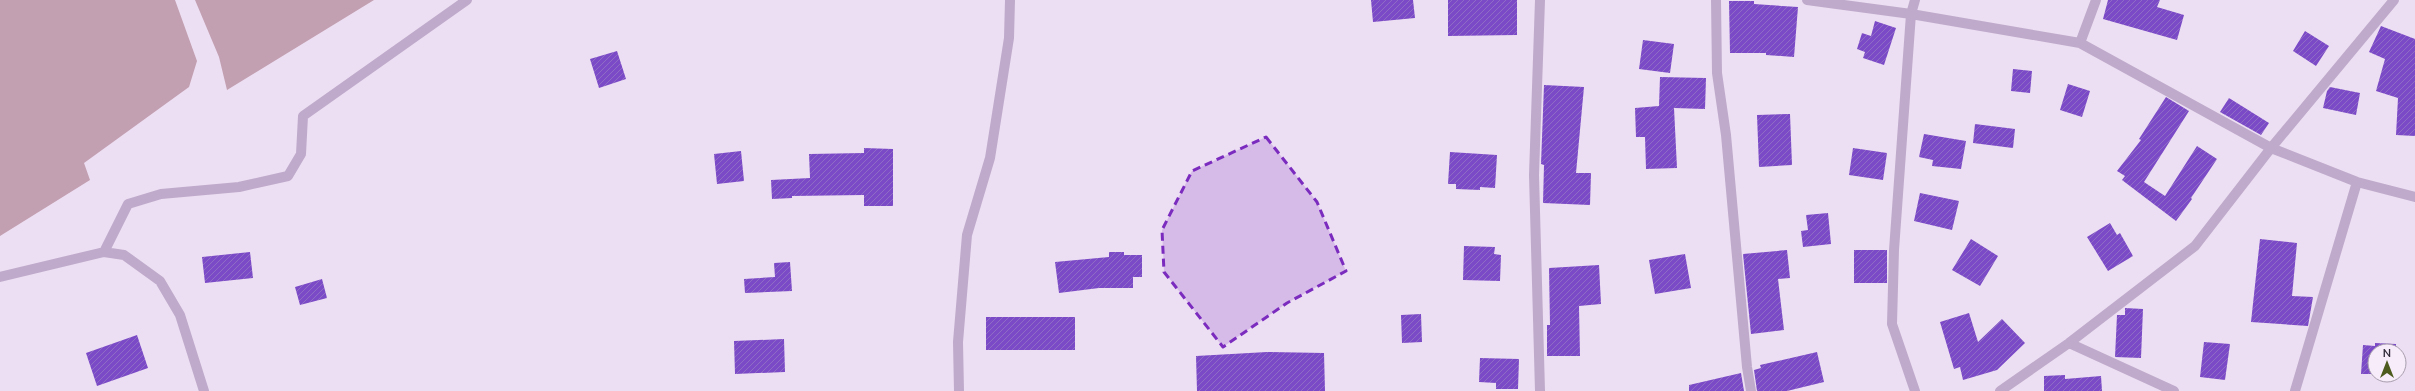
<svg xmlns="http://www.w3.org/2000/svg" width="2415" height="391" font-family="Mulish,sans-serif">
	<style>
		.grass { fill: #c29fb1 }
		.building { fill: url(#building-hatch) }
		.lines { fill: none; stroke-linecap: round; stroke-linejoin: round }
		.street { stroke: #bfaacb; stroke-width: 10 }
		.marked { fill: #7b2cbf; fill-opacity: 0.2; stroke: #7b2cbf; stroke-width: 3; stroke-dasharray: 8 5; stroke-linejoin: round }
	</style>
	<defs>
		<pattern id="building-hatch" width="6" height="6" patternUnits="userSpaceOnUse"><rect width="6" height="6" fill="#7b4ac6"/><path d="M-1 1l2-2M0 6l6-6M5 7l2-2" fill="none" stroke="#906dc5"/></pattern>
	</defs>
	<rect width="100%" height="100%" fill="#eddff3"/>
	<!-- grass -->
	<path class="grass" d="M 0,0 L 175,0 L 197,61 L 189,87 L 84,163 L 90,180 L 0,236 Z
		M 195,0 L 374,0 L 227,90 L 219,57 Z"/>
	<!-- building -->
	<path class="building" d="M 1371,0 L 1413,0 L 1415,18 L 1373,22 Z
		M 1448,0 L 1517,0 L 1517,35 L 1448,36 Z
		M 2108,0 L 2160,0 L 2157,7 L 2184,15 L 2177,40 L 2103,19 Z
		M 1729,1 L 1754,1 L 1754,4 L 1798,7 L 1794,57 L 1766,55 L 1766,53 L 1730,53 Z
		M 1875,21 L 1896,28 L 1884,65 L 1863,58 L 1865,52 L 1857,49 L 1862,33 L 1871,36 Z
		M 2381,26 L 2415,39 L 2415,136 L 2396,135 L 2398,98 L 2376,91 L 2385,59 L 2369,52 Z
		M 2305,31 L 2329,46 L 2316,66 L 2293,51 Z
		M 1643,40 L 1674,44 L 1670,73 L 1639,69 Z
		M 617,51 L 626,79 L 599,88 L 590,59 Z
		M 2013,69 L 2032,71 L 2030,93 L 2011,91 Z
		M 1660,77 L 1706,78 L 1705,109 L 1674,108 L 1677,168 L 1646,169 L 1645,137 L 1636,137 L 1635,108 L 1659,106 Z
		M 2068,84 L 2090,91 L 2082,117 L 2060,110 Z
		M 1544,85 L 1584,87 L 1576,173 L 1591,173 L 1590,205 L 1543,203 L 1544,165 L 1541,164 Z
		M 2330,87 L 2360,93 L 2356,115 L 2323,108 L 2327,91 Z
		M 2166,97 L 2189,111 L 2144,182 L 2165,196 L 2197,146 L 2217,159 L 2191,198 L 2192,199 L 2176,221 L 2122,180 L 2125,176 L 2117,171 L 2141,140 L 2139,139 Z
		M 2229,98 L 2269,123 L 2261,135 L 2220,112 Z
		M 1790,114 L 1792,165 L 1759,167 L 1757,115 Z
		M 1975,124 L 2015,129 L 2013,148 L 1973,143 Z
		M 1924,134 L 1966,141 L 1961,169 L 1932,166 L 1933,160 L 1919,157 Z
		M 864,148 L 893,149 L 893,206 L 864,206 L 864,195 L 792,196 L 792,198 L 772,199 L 771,180 L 810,178 L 809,154 L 864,153 Z
		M 1853,148 L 1887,153 L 1883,180 L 1849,175 Z
		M 741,151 L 744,181 L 717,184 L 714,154 Z
		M 1450,152 L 1497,155 L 1495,188 L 1480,187 L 1480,190 L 1456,189 L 1456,184 L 1448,184 Z
		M 1920,193 L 1959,201 L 1952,230 L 1914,221 Z
		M 1828,213 L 1831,244 L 1803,247 L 1801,231 L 1808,230 L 1806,215 Z
		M 2110,223 L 2117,235 L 2120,233 L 2133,256 L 2108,271 L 2087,237 Z
		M 1971,239 L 1998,256 L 1980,286 L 1952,270 Z
		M 2260,239 L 2297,243 L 2292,296 L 2313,297 L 2308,326 L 2251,322 Z
		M 1464,246 L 1495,247 L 1494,254 L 1501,255 L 1500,281 L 1463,280 Z
		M 1787,250 L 1790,278 L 1778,279 L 1784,330 L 1751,334 L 1743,254 Z
		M 1854,250 L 1887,250 L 1887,283 L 1854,283 Z
		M 250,252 L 253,278 L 205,283 L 202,257 Z
		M 1109,252 L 1124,252 L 1124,255 L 1142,255 L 1142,277 L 1133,277 L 1133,288 L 1099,288 L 1059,293 L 1055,262 L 1109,257 Z
		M 1685,254 L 1691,288 L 1655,294 L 1649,260 Z
		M 790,262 L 792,291 L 745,293 L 744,279 L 775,277 L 774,263 Z
		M 1599,265 L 1601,304 L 1579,306 L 1580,356 L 1547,356 L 1547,325 L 1550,325 L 1549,268 Z
		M 322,279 L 327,298 L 300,305 L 295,287 Z
		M 2125,308 L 2143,309 L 2141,358 L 2115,357 L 2117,315 L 2125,315 Z
		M 1969,313 L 1978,342 L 2002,319 L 2025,343 L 1997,370 L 1963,380 L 1960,367 L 1954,369 L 1940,322 Z
		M 1421,314 L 1422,342 L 1402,343 L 1401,315 Z
		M 986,317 L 1075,317 L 1075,350 L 986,350 Z
		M 137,335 L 148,368 L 97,386 L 86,353 Z
		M 784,339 L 785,372 L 735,374 L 734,341 Z
		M 2204,342 L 2230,344 L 2225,380 L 2200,377 Z
		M 2375,343 L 2396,344 L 2396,351 L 2375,351 L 2375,374 L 2361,374 L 2363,345 L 2375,346 Z
		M 1267,352 L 1324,353 L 1325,391 L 1197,391 L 1196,356 Z
		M 1817,352 L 1824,382 L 1787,391 L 1757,391 L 1754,370 L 1761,368 L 1760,365 Z
		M 1480,358 L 1519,359 L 1518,389 L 1496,389 L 1496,383 L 1479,382 Z
		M 1741,373 L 1744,391 L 1689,391 L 1689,385 Z
		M 2065,375 L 2065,379 L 2101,376 L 2102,391 L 2044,391 L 2044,376 Z"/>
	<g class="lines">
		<!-- street -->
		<path class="street" d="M 1540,0 L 1534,175 L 1540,391
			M 1716,0 L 1717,73 L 1726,135 L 1747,367 L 1751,391
			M 1807,0 L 1911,14 L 2080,43 L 2271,148 L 2357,182 L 2415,197
			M 2080,43 L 2096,0
			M 104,252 L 128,204 L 161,194 L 239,187 L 288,176 L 301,154 L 303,116 L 467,0
			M 0,277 L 104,252 L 124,255 L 160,281 L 180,315 L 204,391
			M 2069,343 L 2174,391
			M 959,391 L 958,342 L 967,235 L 990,158 L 1009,38 L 1010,0
			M 1915,391 L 1892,324 L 1894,250 L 1911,14 L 1915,0
			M 2000,391 L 2069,343 L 2195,246 L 2271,148 L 2394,0
			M 2295,391 L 2357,182"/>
	</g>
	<!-- marked area -->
	<path class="marked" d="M 1266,137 L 1317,202 L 1346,271 L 1287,303 L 1223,347 L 1164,272 L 1162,230 L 1192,171 Z"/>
	<!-- north arrow -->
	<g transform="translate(2387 363)"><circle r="19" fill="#f6ecfa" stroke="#a79ead"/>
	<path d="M0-3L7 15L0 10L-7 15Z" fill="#4e5b1f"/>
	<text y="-6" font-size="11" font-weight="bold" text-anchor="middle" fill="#312a39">N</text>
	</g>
</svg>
